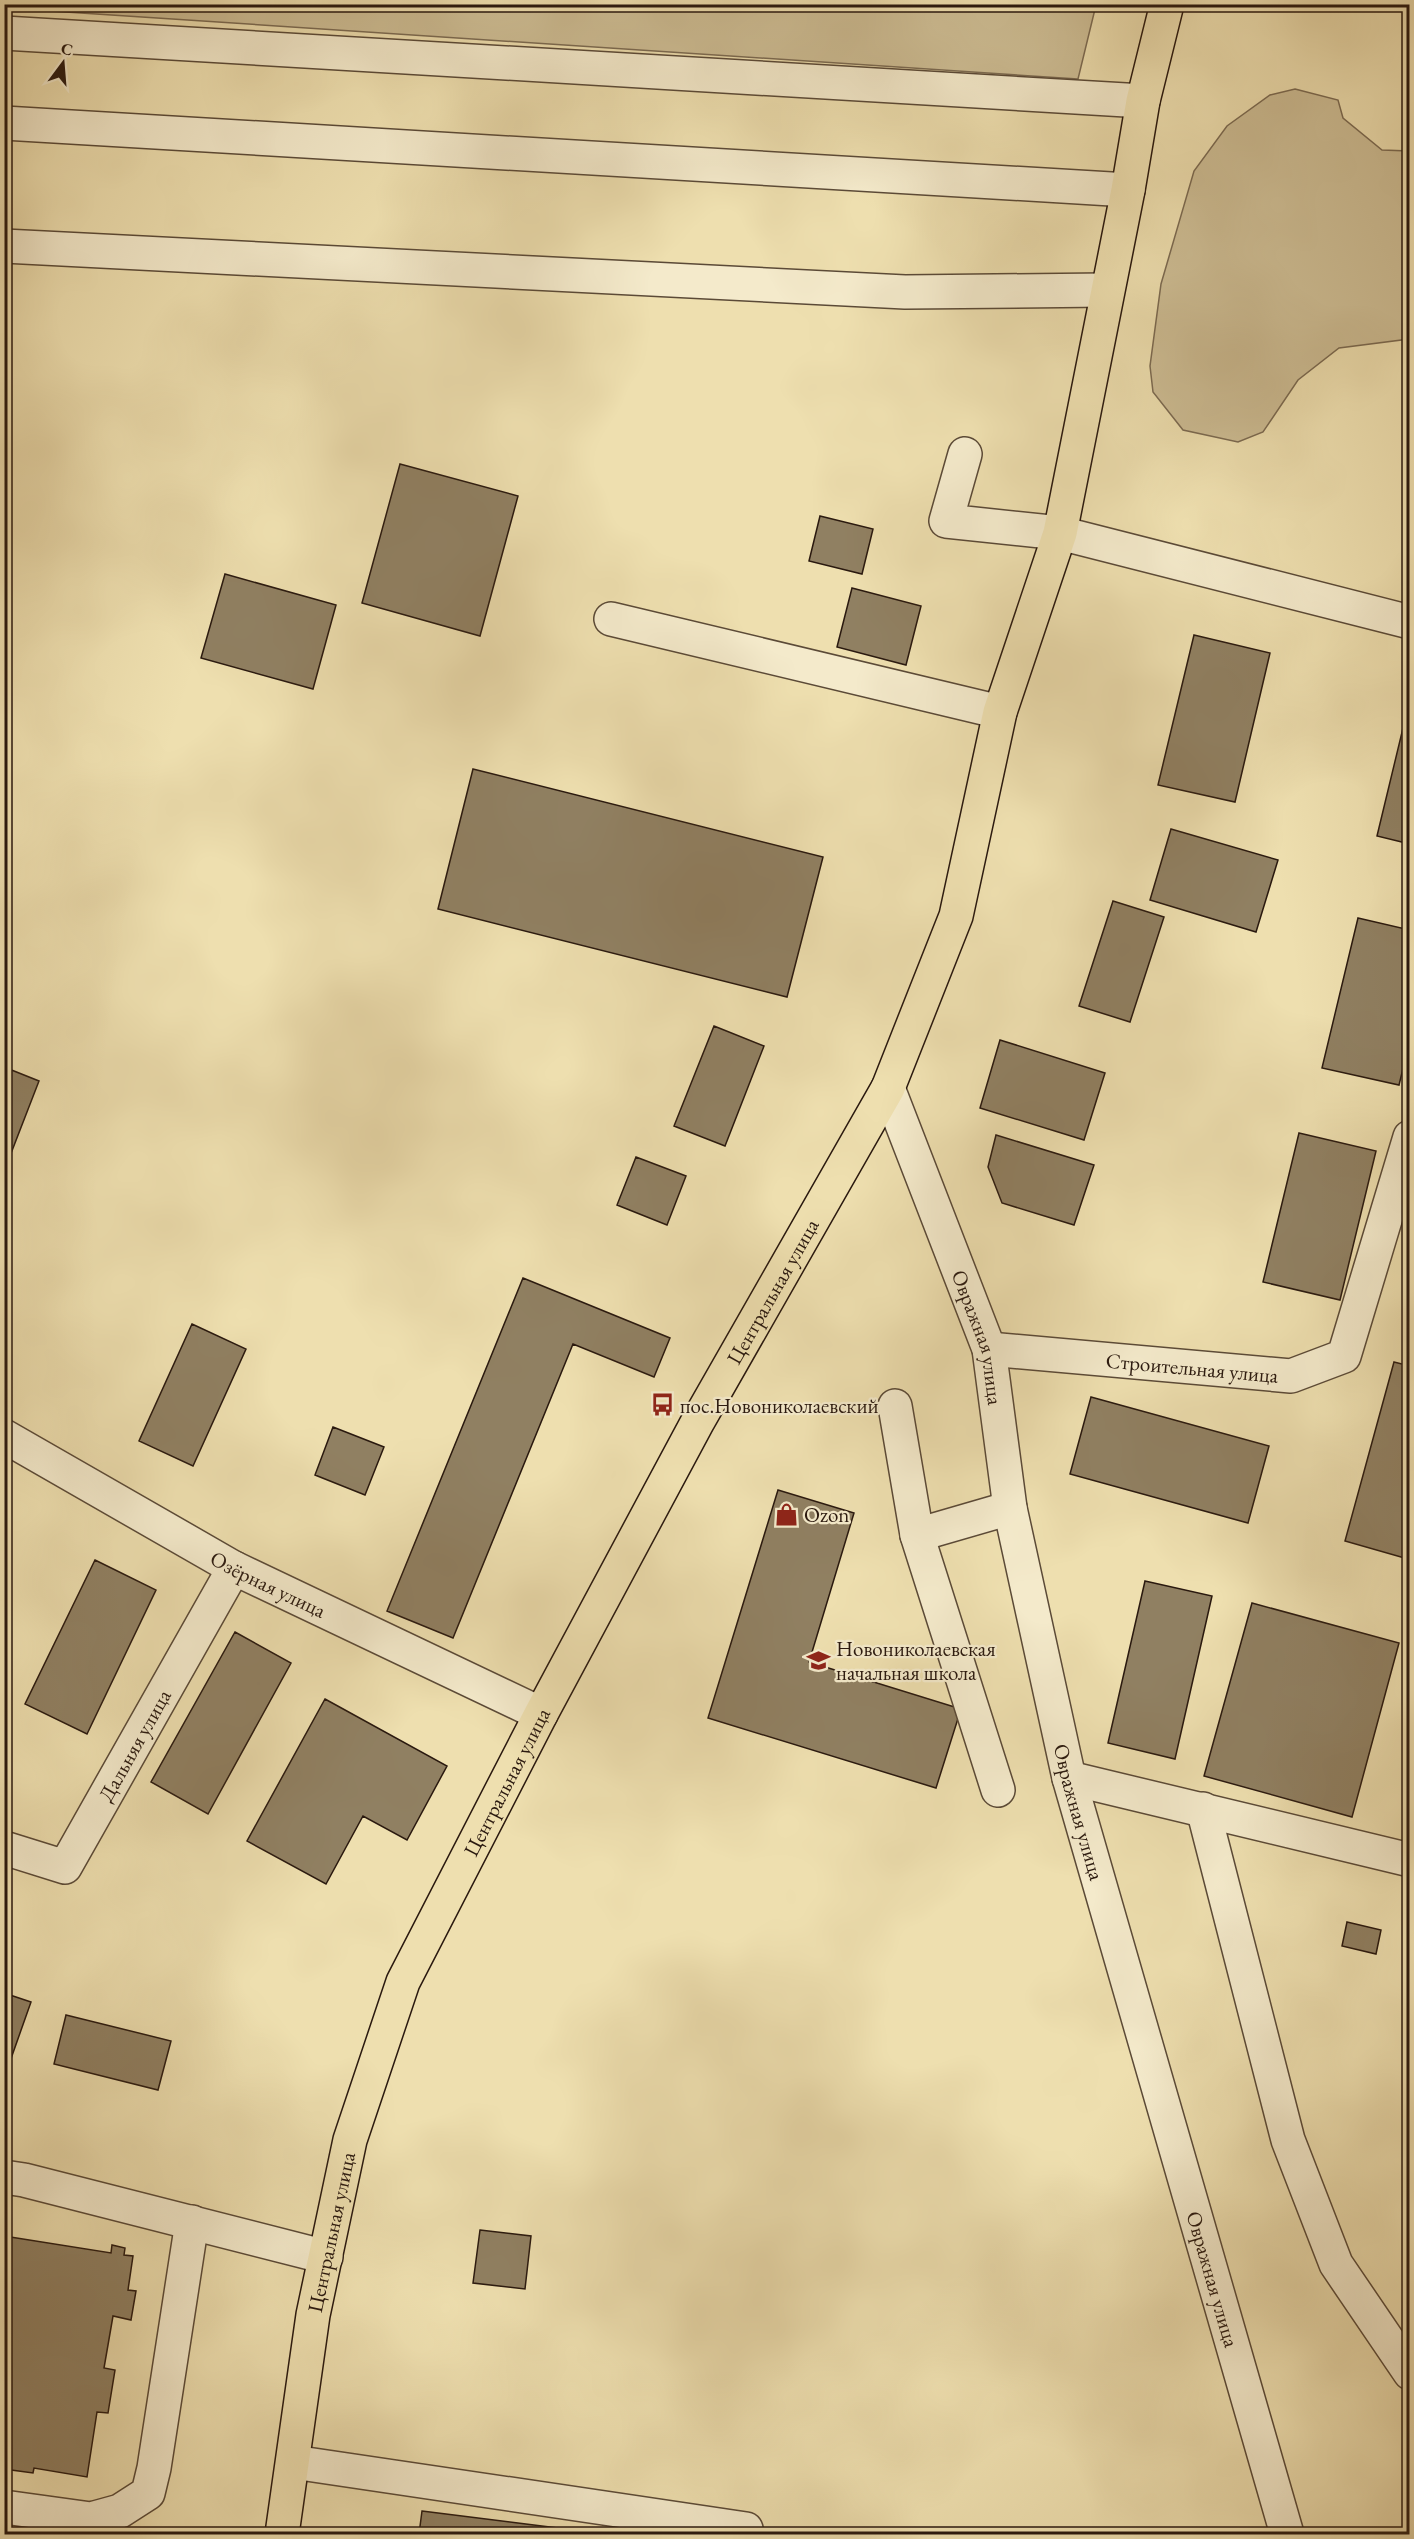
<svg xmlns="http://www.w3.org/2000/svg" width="1414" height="2539" font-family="'EB Garamond',serif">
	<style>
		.green { fill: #cdbd94; stroke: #7c6b52; stroke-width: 1.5 }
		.building { fill: #908062; stroke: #2a190f; stroke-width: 1.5 }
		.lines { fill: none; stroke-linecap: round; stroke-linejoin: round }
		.minor-casing { stroke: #5b4a37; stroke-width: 36 }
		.major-casing { stroke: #2a190f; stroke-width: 36 }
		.minor { stroke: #f4eacb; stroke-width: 33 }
		.major { stroke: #eedfaf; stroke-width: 33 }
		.labels { text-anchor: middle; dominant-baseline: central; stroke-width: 4.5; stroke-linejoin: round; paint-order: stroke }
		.street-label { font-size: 21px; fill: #2a190f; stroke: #f4eacb }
		.poi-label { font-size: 21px; fill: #2a190f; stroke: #f4eacb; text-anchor: start }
	</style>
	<rect width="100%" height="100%" fill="#eedfaf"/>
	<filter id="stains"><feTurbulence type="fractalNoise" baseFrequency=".00333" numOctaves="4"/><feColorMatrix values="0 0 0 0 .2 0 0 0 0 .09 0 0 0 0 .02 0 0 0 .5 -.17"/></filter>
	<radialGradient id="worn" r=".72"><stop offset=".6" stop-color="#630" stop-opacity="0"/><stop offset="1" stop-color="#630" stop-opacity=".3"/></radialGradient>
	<!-- green -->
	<path class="green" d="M 4,5 L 5,4 L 1096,5 L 1078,79 L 5,8 Z
		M 1295,89 L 1338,100 L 1343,118 L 1382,150 L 1409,151 L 1409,339 L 1339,348 L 1298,380 L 1263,432 L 1238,442 L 1183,430 L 1153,392 L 1150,366 L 1161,284 L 1194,171 L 1227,126 L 1270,95 Z"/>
	<!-- building -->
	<path class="building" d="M 400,464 L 518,496 L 480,636 L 362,603 Z
		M 820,516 L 873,529 L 862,574 L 809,561 Z
		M 225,574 L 336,605 L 313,689 L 201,658 Z
		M 852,588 L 921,606 L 906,665 L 837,647 Z
		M 1194,635 L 1270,653 L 1235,802 L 1158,785 Z
		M 1410,699 L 1410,844 L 1377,836 Z
		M 473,769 L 823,857 L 787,997 L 438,909 Z
		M 1171,829 L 1278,860 L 1256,932 L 1150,900 Z
		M 1113,901 L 1164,917 L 1130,1022 L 1079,1006 Z
		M 1358,918 L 1410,930 L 1410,1040 L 1399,1085 L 1322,1068 Z
		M 714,1026 L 764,1046 L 725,1146 L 674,1126 Z
		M 1000,1040 L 1105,1073 L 1084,1140 L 980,1108 Z
		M 4,1067 L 39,1081 L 8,1161 L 4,1160 Z
		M 1299,1133 L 1376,1151 L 1340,1300 L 1263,1282 Z
		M 996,1135 L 1094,1165 L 1074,1225 L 1002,1203 L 988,1167 Z
		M 636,1157 L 686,1176 L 667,1225 L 617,1205 Z
		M 523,1278 L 670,1338 L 654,1377 L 573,1344 L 453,1638 L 387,1611 Z
		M 192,1324 L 246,1349 L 193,1466 L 139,1441 Z
		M 1394,1362 L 1410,1366 L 1408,1559 L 1345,1541 Z
		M 1091,1397 L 1269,1446 L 1248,1523 L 1070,1474 Z
		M 333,1427 L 384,1447 L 365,1495 L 315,1475 Z
		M 778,1490 L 854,1513 L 809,1662 L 961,1709 L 936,1788 L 708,1718 Z
		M 95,1560 L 156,1590 L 87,1734 L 25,1704 Z
		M 1145,1581 L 1212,1596 L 1175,1759 L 1108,1743 Z
		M 1252,1603 L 1399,1643 L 1352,1817 L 1204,1776 Z
		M 235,1632 L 291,1663 L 208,1814 L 151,1782 Z
		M 325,1699 L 447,1766 L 407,1840 L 363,1816 L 326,1884 L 247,1841 Z
		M 1347,1922 L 1381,1930 L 1376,1954 L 1342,1946 Z
		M 4,1993 L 31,2002 L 8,2067 L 4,2066 Z
		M 66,2015 L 171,2041 L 158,2090 L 54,2064 Z
		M 480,2230 L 531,2236 L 525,2289 L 473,2283 Z
		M 4,2236 L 111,2253 L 112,2245 L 125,2248 L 124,2255 L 133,2256 L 128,2290 L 136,2291 L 131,2320 L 113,2316 L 104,2368 L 115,2370 L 108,2413 L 97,2412 L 87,2477 L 34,2468 L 33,2473 L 4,2469 Z
		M 422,2511 L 573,2530 L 572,2534 L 419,2534 Z"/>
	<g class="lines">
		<defs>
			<g id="minor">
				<path d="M 4,33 L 1143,101"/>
				<path d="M 4,123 L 1128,190"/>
				<path d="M 4,246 L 905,292 L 1106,290"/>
				<path d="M 965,454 L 946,521 L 1060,533 L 1410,622"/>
				<path d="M 611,619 L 1000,712"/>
				<path id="s1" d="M 888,1088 L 989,1349 L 1010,1508 L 1069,1778 L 1287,2534"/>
				<path id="s2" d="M 989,1349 L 1291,1376 L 1344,1356 L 1410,1137"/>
				<path d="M 895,1406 L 917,1535 L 998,1790"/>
				<path id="s3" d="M 4,1436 L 234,1568 L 541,1714"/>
				<path d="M 917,1535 L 1010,1508"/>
				<path d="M 1069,1778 L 1410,1860"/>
				<path d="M 1203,1809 L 1288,2140 L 1336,2264 L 1410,2373"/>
				<path id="s4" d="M 4,1848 L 65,1867 L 234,1568"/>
				<path d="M 4,2177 L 24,2180 L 326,2257"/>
				<path d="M 293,2462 L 746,2529 L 745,2534"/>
				<path d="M 4,2507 L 91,2519 L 120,2511 L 148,2493 L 154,2468 L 192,2222"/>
			</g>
			<g id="major">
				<path id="s5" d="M 282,2534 L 313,2315 L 350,2140 L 403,1982 L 541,1714 L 698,1421 L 888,1088 L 956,916 L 1000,712 L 1060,533 L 1128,190 L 1143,101 L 1167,4"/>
			</g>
		</defs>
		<!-- minor casing -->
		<use href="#minor" class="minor-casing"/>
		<!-- major casing -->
		<use href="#major" class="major-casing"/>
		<!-- minor -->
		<use href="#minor" class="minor"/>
		<!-- major -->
		<use href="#major" class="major"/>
	</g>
	<!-- icons -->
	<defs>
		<symbol id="bus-bare" viewBox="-9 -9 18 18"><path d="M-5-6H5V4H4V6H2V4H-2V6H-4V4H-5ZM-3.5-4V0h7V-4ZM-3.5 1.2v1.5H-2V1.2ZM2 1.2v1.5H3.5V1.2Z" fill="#8f2418" stroke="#f4eacb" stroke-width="2.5" paint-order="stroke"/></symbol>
		<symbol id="shop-bare" viewBox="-9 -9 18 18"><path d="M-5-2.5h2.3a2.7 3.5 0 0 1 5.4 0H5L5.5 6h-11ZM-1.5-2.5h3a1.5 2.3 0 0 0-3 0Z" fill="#8f2418" stroke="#f4eacb" stroke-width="2.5" paint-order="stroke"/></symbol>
		<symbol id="school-bare" viewBox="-9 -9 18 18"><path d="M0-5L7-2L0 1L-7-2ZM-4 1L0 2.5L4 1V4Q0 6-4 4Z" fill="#8f2418" stroke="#f4eacb" stroke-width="2.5" paint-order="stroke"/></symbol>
	</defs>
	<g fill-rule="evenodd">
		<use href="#bus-bare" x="646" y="1388" width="33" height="33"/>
		<use href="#shop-bare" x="770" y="1498" width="33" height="33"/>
		<use href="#school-bare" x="802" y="1644" width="33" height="33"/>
	</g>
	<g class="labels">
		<!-- street labels -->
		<g class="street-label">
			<text stroke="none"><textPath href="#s5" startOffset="1350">Центральная улица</textPath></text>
			<text stroke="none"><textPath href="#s1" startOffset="266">Овражная улица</textPath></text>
			<text stroke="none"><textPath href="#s2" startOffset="204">Строительная улица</textPath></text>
			<text stroke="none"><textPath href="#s3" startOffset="303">Озёрная улица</textPath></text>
			<text stroke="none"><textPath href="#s4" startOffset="204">Дальняя улица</textPath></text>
			<text stroke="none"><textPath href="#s5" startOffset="792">Центральная улица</textPath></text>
			<text stroke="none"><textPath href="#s1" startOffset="752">Овражная улица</textPath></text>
			<text stroke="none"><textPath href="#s5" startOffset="306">Центральная улица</textPath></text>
			<text stroke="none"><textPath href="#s1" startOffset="1238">Овражная улица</textPath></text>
		</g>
		<!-- poi labels -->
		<g class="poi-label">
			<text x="680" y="1405">пос.Новониколаевский</text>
			<text x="804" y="1514">Ozon</text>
			<text x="836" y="1648">Новониколаевская<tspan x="836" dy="24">начальная школа</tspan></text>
		</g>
	</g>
	<!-- margin -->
	<rect width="1414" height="2539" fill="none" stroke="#eedfaf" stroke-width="24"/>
	<rect x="6" y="6" width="1402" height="2527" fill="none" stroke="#2a190f" stroke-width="3"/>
	<rect x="12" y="12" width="1390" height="2515" fill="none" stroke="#2a190f" stroke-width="1.5"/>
	<!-- north arrow -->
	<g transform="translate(63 63) rotate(16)" stroke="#f4eacb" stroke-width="4.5" paint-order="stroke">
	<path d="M0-4.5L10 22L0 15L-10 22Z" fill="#2a190f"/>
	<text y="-9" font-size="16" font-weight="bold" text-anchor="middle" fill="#2a190f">С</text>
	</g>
	<rect width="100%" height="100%" filter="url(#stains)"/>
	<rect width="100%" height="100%" fill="url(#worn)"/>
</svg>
